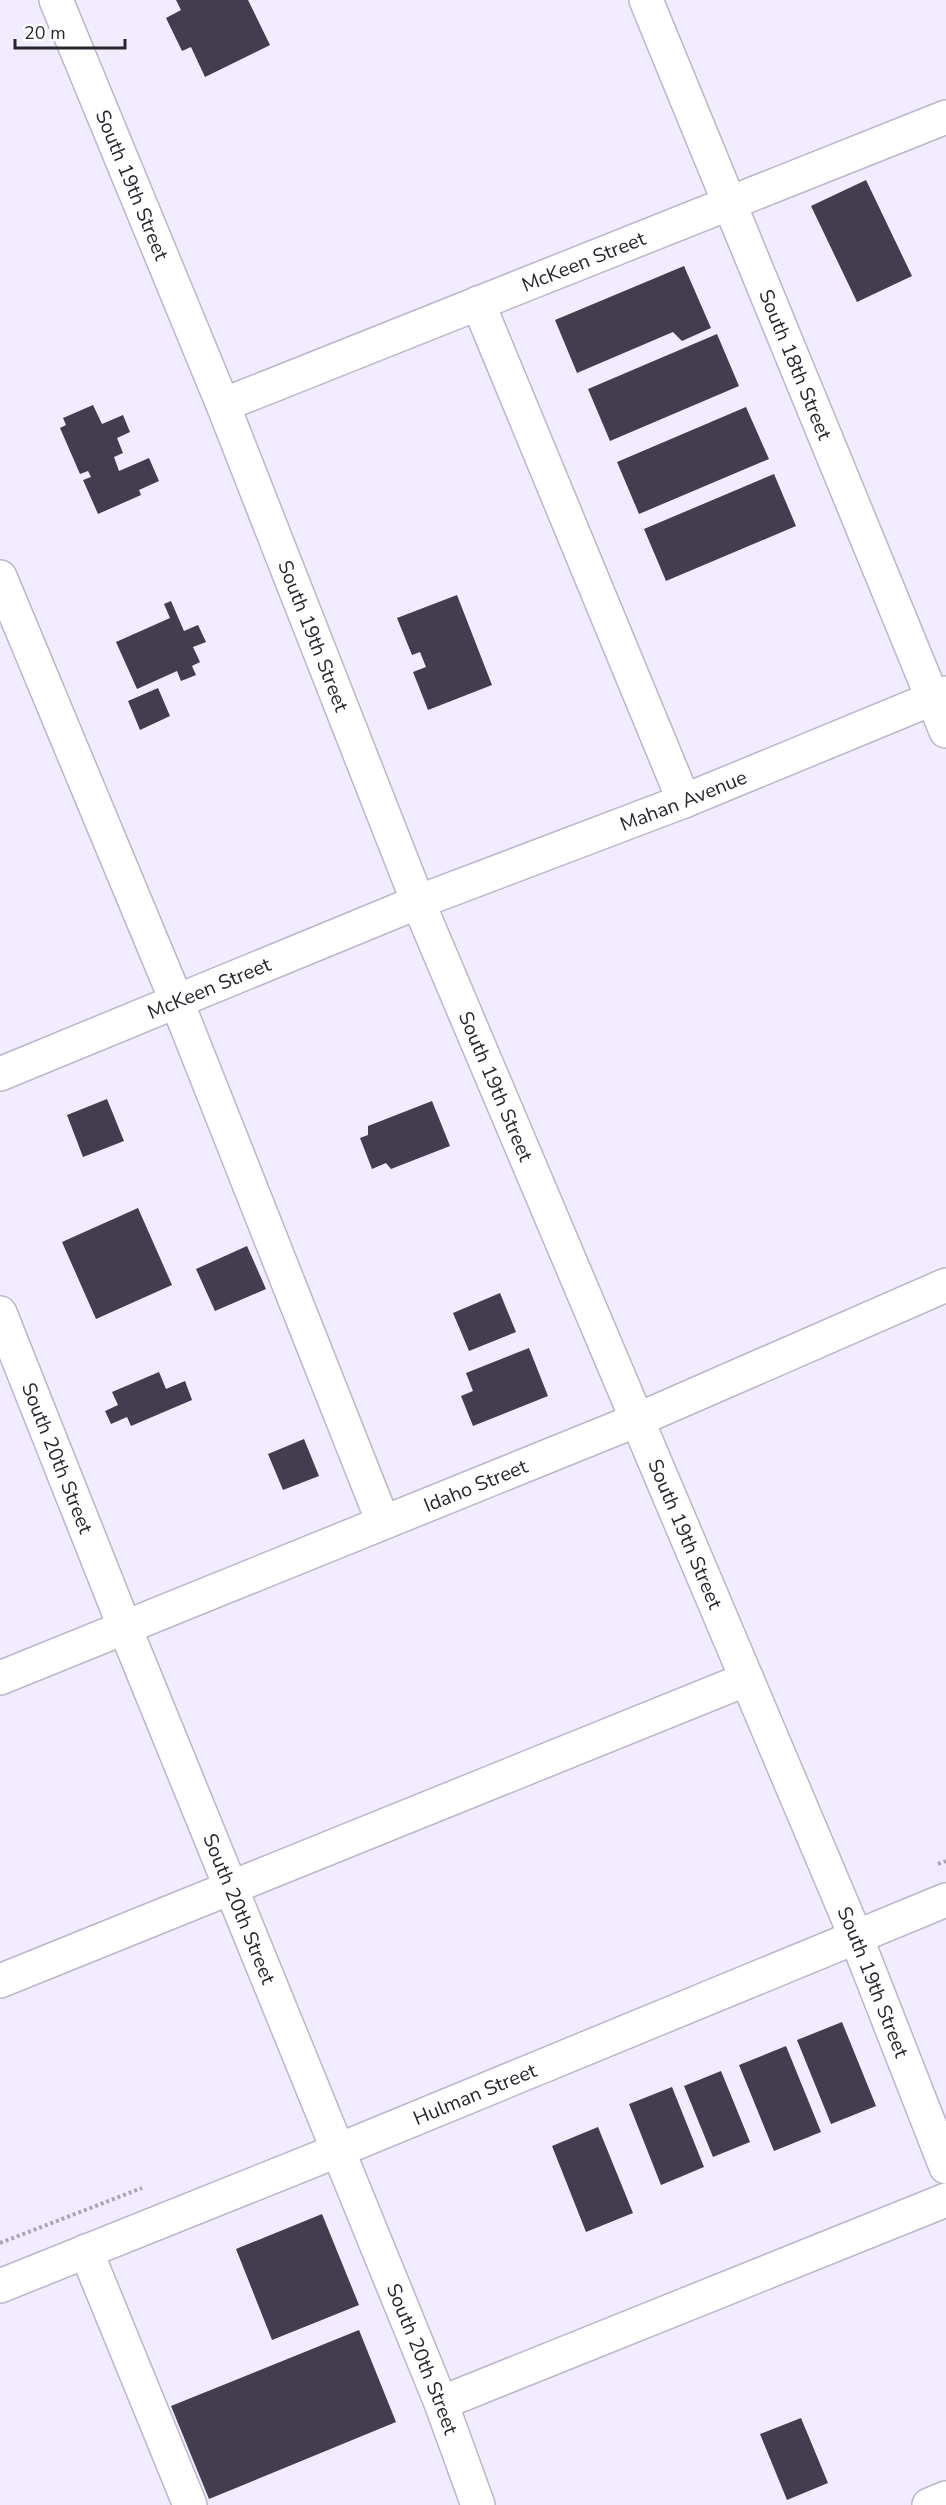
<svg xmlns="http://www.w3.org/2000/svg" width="946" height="2505" font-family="'Nunito Sans',sans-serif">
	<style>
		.building { fill: #433d4f }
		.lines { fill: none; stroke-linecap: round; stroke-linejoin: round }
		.minor-casing { stroke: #bcb5cb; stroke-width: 36 }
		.path { stroke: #a9a5b4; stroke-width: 4; stroke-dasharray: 3 3; stroke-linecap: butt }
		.minor { stroke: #fff; stroke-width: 33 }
		.labels { text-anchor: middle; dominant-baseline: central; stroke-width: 6; stroke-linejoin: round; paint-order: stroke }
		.street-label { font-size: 20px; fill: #28252e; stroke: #fff }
	</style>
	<rect width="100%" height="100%" fill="#f1ecff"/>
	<!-- building -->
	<path class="building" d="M 176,0 L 248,0 L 270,45 L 205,77 L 191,47 L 182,51 L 166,18 L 181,10 Z
		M 866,180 L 912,276 L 857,302 L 811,206 Z
		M 684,266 L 711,328 L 682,341 L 673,332 L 577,373 L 555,320 Z
		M 717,334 L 739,386 L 610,441 L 588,389 Z
		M 93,405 L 102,424 L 123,415 L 130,432 L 117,438 L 123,453 L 114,457 L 119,471 L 149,458 L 159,481 L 139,490 L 141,495 L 98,514 L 83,480 L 91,477 L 88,471 L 80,474 L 60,428 L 66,425 L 63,418 Z
		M 746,407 L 769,459 L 639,514 L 617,462 Z
		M 774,474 L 796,526 L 666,581 L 644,529 Z
		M 457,595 L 492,685 L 428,710 L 413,672 L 426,667 L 420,652 L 412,655 L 397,618 Z
		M 171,601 L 184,631 L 198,625 L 206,642 L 193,647 L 200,662 L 192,666 L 196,675 L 181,681 L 177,671 L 137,689 L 116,642 L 170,618 L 164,604 Z
		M 158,688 L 170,716 L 140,730 L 128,701 Z
		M 107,1099 L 124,1141 L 83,1157 L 67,1115 Z
		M 432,1101 L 450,1146 L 391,1169 L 386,1163 L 372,1169 L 360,1138 L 368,1135 L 368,1126 Z
		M 138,1208 L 172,1285 L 96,1319 L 62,1242 Z
		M 247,1246 L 266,1289 L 215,1311 L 196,1269 Z
		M 500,1293 L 516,1332 L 469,1351 L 453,1313 Z
		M 529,1348 L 548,1396 L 473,1426 L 461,1396 L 473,1391 L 466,1373 Z
		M 159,1372 L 166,1389 L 185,1381 L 192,1400 L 131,1426 L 127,1417 L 111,1424 L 105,1411 L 118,1405 L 112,1392 Z
		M 304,1439 L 319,1476 L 283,1490 L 268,1454 Z
		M 842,2022 L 876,2106 L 831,2124 L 797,2040 Z
		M 786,2046 L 821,2132 L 774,2151 L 739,2065 Z
		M 721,2071 L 750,2142 L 713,2157 L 684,2086 Z
		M 672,2087 L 704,2167 L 661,2185 L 629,2104 Z
		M 598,2127 L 633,2213 L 586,2232 L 552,2146 Z
		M 322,2214 L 359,2305 L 272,2340 L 236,2249 Z
		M 359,2330 L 396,2422 L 209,2499 L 171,2406 Z
		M 801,2418 L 828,2483 L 787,2500 L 760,2434 Z"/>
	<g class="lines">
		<defs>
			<g id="minor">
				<path id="s1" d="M 56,0 L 223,405 L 418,902 L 856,1937 L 946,2167"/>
				<path id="s2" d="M 646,0 L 946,731"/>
				<path d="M 478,303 L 684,801"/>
				<path id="s3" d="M 223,405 L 946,117"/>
				<path d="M 0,577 L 177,1002 L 383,1522"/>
				<path id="s4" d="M 0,1074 L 418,902 L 684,801 L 946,693"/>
				<path id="s5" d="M 0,1313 L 125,1628 L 441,2403 L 478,2505"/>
				<path id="s6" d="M 0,1678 L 637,1420 L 946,1285"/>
				<path d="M 0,1981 L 747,1679"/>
				<path d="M 86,2251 L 190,2505"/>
				<path id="s7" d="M 0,2286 L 339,2150 L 946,1900"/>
				<path d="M 441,2403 L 946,2200"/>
				<path d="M 929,2505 L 946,2498"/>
			</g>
		</defs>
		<!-- minor casing -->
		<use href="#minor" class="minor-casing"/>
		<!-- path -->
		<path class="path" d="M 938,1864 L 946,1861
			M 0,2243 L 142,2188"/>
		<!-- minor -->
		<use href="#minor" class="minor"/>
	</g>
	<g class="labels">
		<!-- street labels -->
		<g class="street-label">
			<text stroke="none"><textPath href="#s1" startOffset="200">South 19th Street</textPath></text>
			<text stroke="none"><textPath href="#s3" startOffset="388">McKeen Street</textPath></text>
			<text stroke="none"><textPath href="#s2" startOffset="394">South 18th Street</textPath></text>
			<text stroke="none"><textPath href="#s1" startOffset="686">South 19th Street</textPath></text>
			<text stroke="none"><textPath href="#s4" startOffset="736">Mahan Avenue</textPath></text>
			<text stroke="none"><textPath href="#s4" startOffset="226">McKeen Street</textPath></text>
			<text stroke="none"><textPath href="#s1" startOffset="1172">South 19th Street</textPath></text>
			<text stroke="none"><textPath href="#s5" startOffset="156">South 20th Street</textPath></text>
			<text stroke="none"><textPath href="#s6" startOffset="513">Idaho Street</textPath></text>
			<text stroke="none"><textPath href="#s1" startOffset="1658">South 19th Street</textPath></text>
			<text stroke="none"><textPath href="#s5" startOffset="642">South 20th Street</textPath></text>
			<text stroke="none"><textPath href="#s1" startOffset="2144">South 19th Street</textPath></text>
			<text stroke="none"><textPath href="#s7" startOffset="512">Hulman Street</textPath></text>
			<text stroke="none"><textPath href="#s5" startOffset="1128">South 20th Street</textPath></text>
		</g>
	</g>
	<!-- scale -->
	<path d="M15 39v9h110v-9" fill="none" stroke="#28252e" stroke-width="3"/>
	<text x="24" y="39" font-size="18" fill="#28252e" stroke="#ffffff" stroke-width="4.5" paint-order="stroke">20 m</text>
</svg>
